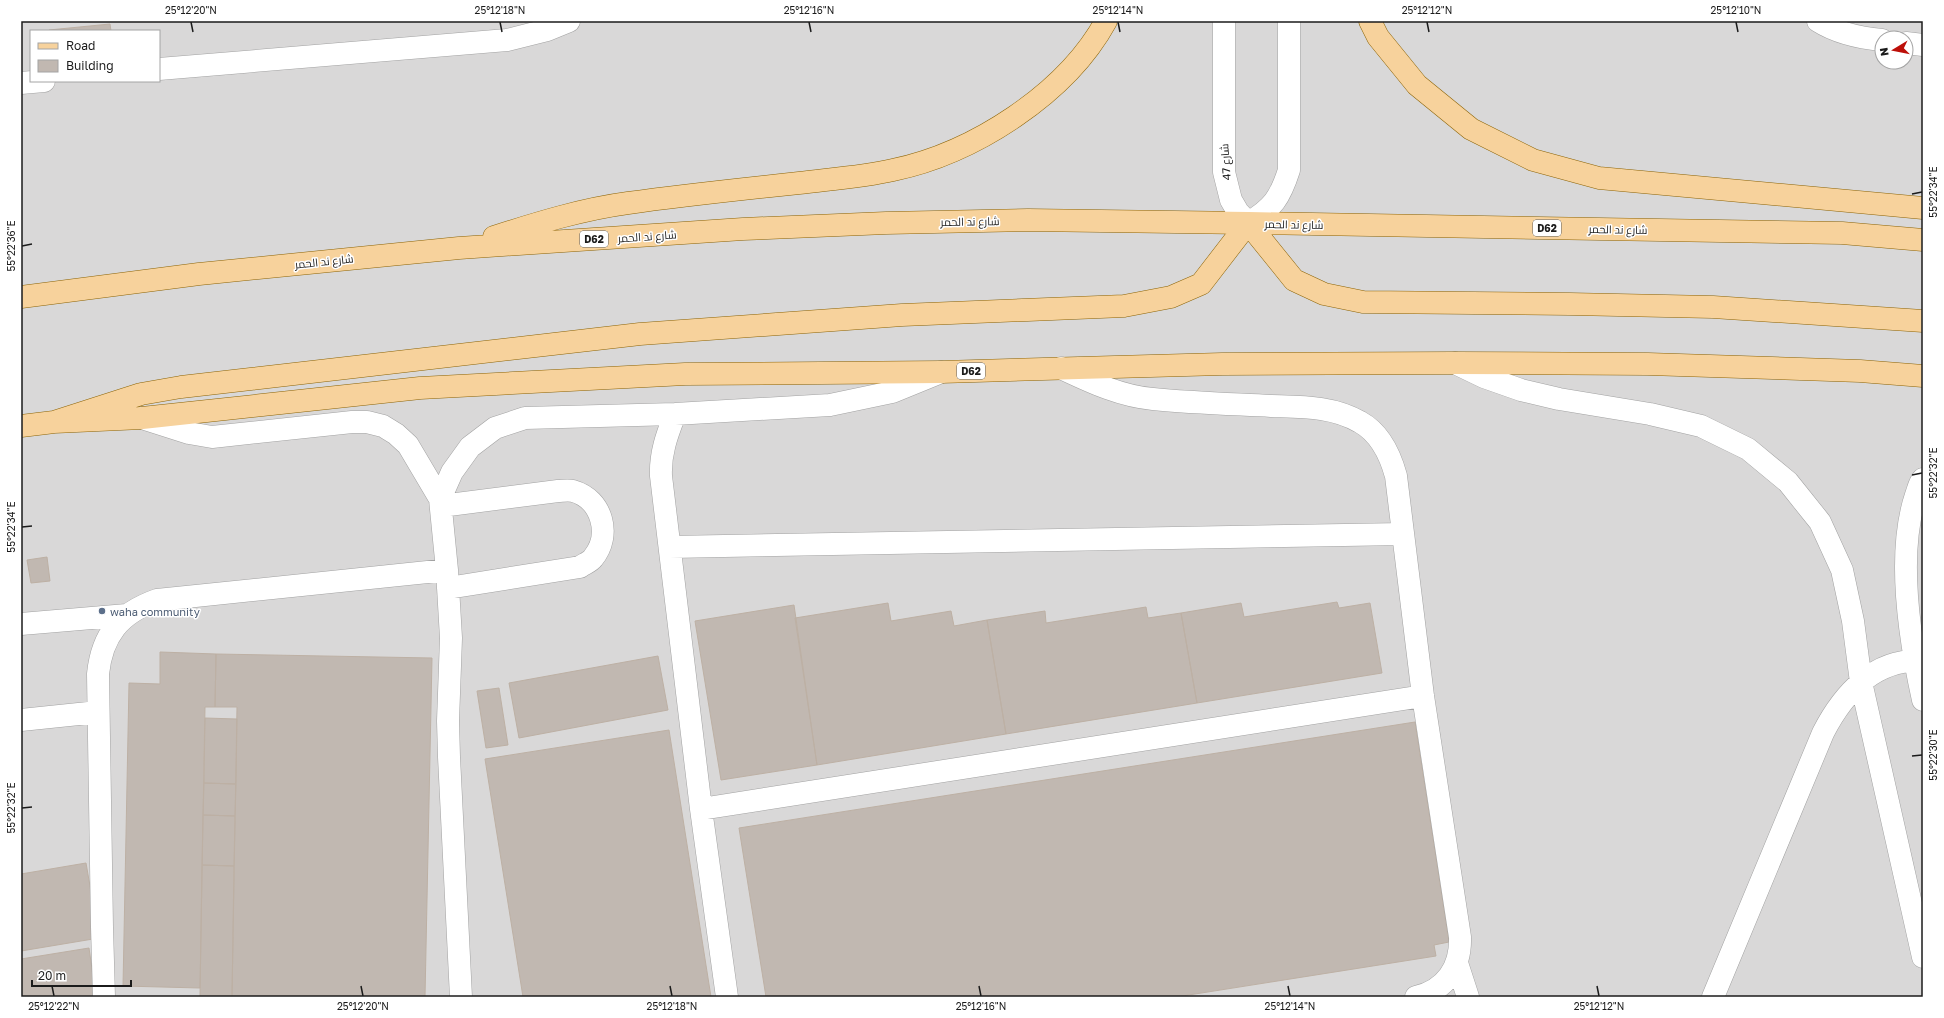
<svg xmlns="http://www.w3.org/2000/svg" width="1944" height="1018" font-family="'Golos Text',Cairo,sans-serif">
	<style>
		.residential { fill: #d9d8d8; fill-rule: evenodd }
		.building { fill: #c1b8b1; stroke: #bdb0a4 }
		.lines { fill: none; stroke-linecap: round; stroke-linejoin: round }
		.minor-casing { stroke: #a2a2a2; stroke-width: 23 }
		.major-casing { stroke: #8c6407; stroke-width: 23 }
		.minor { stroke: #fff; stroke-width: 22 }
		.major { stroke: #f7d29c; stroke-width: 22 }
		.ticks { fill: none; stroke: #1b1b1b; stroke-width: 1.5 }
		.service-dot { fill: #5c6f8a; stroke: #fff; stroke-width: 1.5 }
		.labels { text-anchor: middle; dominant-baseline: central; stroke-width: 3; stroke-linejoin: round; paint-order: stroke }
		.shield { fill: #fff; stroke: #5f5f5f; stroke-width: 1 }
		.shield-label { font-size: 10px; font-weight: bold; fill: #1b1b1b }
		.street-label { font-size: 11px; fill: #1b1b1b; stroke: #fff }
		.service-label { font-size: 11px; fill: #4e5e75; stroke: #fff; text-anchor: start }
		.neatline { fill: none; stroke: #1b1b1b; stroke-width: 1.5 }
		.ticks-label { font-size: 10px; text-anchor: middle; fill: #1b1b1b }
	</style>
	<rect width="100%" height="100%" fill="#ece9e1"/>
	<!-- residential -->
	<path class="residential" d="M 21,21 L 1923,21 L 1923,997 L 21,997 ZM 31,31 L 159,31 L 159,81 L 31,81 ZM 1882,38 L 1906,38 L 1906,62 L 1882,62 Z"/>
	<!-- building -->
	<path class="building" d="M 110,24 L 111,31 L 49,31 L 49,30 Z
		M 47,557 L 50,581 L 31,583 L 27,560 Z
		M 1337,602 L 1339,608 L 1370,603 L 1382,673 L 1197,703 L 1181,613 L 1241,603 L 1244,617 Z
		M 888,603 L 891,621 L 951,611 L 954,626 L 987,620 L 1006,734 L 817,765 L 795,618 Z
		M 794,605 L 817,765 L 721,780 L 695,621 Z
		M 1146,607 L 1148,618 L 1181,613 L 1197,703 L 1006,734 L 987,620 L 1045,611 L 1046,623 Z
		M 160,652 L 216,654 L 215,707 L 205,707 L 200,988 L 123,986 L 129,683 L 160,684 Z
		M 216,654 L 432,658 L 425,997 L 232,997 L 237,707 L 215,707 Z
		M 658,656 L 668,710 L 519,738 L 509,683 Z
		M 499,688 L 508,745 L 486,748 L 477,691 Z
		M 205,718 L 237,719 L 236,784 L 204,783 Z
		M 1415,722 L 1449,942 L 1434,945 L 1436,956 L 1176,997 L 766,997 L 739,828 Z
		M 669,730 L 711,997 L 523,997 L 485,759 Z
		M 204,783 L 236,784 L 235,816 L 203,815 Z
		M 203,815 L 235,816 L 234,866 L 202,865 Z
		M 86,863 L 99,938 L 21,951 L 21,874 Z
		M 202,865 L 234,866 L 232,997 L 200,997 Z
		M 89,948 L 96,997 L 21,997 L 21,959 Z"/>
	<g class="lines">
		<defs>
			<path id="minor" d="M 1224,21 L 1224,172 L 1231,200 L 1238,212 L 1248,223 C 1273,208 1280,198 1289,170 L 1289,21
				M 1818,21 C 1837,33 1860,38 1882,40
				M 1906,43 L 1923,45
				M 159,69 L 507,40 L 547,30 L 569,21
				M 21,83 L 44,81
				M 1455,363 L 1484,377 L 1521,390 L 1559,399 L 1650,414 L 1701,426 L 1748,449 L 1788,482 L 1820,522 L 1842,570 L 1853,621 L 1861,682 L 1923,957
				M 1061,368 C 1091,382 1120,396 1153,399 C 1192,403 1232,404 1271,406 C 1302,407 1333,406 1360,422 C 1380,433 1390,454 1396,476 L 1423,696 L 1460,937 C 1461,967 1446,990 1416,997
				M 675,414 C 667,435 660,453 661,476 L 701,809 L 727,997
				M 142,418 L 189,433 L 212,437 L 352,422 L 367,422 L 383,426 L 396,434 L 408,445 L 440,499 L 447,570 L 451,638 L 448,721 L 449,757 L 461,997
				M 1923,479 C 1919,483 1918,490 1916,495 C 1896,554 1910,641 1923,700
				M 440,499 L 452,472 L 470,447 L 495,428 L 525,418 L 675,414 L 830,405 L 892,392 L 941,372
				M 441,506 L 558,491 C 562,491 568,490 573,491 C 602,499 612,535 593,558 C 590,562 584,564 580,567 L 448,588
				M 670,547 L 1403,534
				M 21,624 L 127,615
				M 21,720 L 98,712
				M 701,809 L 1423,696
				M 1457,963 L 1468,997
				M 104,997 L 102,927 L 98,674 C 102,635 120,613 157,600 L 447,570
				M 1713,997 L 1823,733 C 1843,694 1875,658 1923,661"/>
			<path id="major" d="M 1370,21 L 1378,37 L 1417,85 L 1471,129 L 1533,160 L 1599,178 L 1923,208
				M 494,237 C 537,223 583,209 628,203 C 685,195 742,189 799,183 C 831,179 862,177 893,170 C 974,153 1066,94 1106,21
				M 21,297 L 199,274 L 459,248 L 743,229 L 886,223 L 1028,220 L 1248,223 L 1842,233 L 1923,240
				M 54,422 L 141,394 L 181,387 L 640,334 L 902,315 L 1124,306 L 1171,297 L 1201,284 L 1248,223 L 1294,280 L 1324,294 L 1363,302 L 1570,304 L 1713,307 L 1923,321
				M 21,426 L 54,422 L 142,418 L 420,388 L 685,374 L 941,372 L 1222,364 L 1455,363 L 1648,364 L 1860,371 L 1923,376"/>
		</defs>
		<!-- minor casing -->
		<use href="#minor" class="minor-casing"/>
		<!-- major casing -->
		<use href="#major" class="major-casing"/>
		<!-- minor -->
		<use href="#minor" class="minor"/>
		<!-- major -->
		<use href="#major" class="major"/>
	</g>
	<!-- ticks -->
	<path class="ticks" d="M 191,22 L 193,32M 500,22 L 502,32M 809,22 L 811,32M 1118,22 L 1120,32M 1427,22 L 1429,32M 1736,22 L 1738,32M 1912,194 L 1922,192M 22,246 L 32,244M 1912,475 L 1922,473M 22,527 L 32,526M 1912,756 L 1922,755M 22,808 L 32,807M 52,986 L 54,996M 361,986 L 363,996M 670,986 L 672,996M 979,986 L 981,996M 1288,986 L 1290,996M 1597,986 L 1599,996"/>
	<!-- markers -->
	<circle class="service-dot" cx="102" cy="611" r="4"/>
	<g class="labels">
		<!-- shield labels -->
		<g class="shield">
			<rect x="1533" y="220" width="28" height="16" rx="3"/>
			<rect x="580" y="231" width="28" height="16" rx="3"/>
			<rect x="957" y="363" width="28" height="16" rx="3"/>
		</g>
		<g class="shield-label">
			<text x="1547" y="228">D62</text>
			<text x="594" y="239">D62</text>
			<text x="971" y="371">D62</text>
		</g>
		<!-- street labels -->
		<g class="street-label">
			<text transform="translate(1225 162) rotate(-94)">شارع 47</text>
			<text transform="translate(970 221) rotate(-1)">شارع ند الحمر</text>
			<text transform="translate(1294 224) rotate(1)">شارع ند الحمر</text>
			<text transform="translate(1618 229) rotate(1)">شارع ند الحمر</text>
			<text transform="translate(647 236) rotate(-4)">شارع ند الحمر</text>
			<text transform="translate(324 261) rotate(-6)">شارع ند الحمر</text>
		</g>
		<!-- service labels -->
		<g class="service-label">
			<text x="110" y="611">waha community</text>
		</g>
	</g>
	<!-- border -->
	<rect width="1944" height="1018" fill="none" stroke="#ffffff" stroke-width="44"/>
	<!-- legend -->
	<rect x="30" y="30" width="130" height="52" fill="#ffffff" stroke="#a4a4a4"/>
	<rect x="38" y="43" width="20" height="6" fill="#f7d29c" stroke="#a4a4a4"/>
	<text x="66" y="50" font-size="12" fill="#1b1b1b">Road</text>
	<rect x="38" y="60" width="20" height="12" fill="#c1b8b1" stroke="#a4a4a4"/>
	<text x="66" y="70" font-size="12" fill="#1b1b1b">Building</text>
	<!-- north arrow -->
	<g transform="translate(1894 50) rotate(260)"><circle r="19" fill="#ffffff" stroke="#a4a4a4"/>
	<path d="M0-3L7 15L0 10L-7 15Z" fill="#bd0f09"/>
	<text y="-6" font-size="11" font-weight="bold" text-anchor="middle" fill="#1b1b1b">N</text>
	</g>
	<!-- scale -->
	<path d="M32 980v6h99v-6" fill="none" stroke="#1b1b1b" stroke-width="2"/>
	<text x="38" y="980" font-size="12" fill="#1b1b1b" stroke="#ffffff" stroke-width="3" paint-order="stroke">20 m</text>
	<rect x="22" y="22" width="1900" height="974" class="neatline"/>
	<g class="ticks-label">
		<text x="191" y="14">25°12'20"N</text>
		<text x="500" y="14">25°12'18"N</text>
		<text x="809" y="14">25°12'16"N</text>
		<text x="1118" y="14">25°12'14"N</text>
		<text x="1427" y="14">25°12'12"N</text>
		<text x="1736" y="14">25°12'10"N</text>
		<text transform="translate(1933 192) rotate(-90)" y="4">55°22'34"E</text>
		<text transform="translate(11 246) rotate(-90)" y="4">55°22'36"E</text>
		<text transform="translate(1933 473) rotate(-90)" y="4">55°22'32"E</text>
		<text transform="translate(11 527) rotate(-90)" y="4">55°22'34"E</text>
		<text transform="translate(1933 755) rotate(-90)" y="4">55°22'30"E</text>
		<text transform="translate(11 808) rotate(-90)" y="4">55°22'32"E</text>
		<text x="54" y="1010">25°12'22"N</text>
		<text x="363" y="1010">25°12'20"N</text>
		<text x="672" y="1010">25°12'18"N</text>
		<text x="981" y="1010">25°12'16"N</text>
		<text x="1290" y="1010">25°12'14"N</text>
		<text x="1599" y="1010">25°12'12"N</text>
	</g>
</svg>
